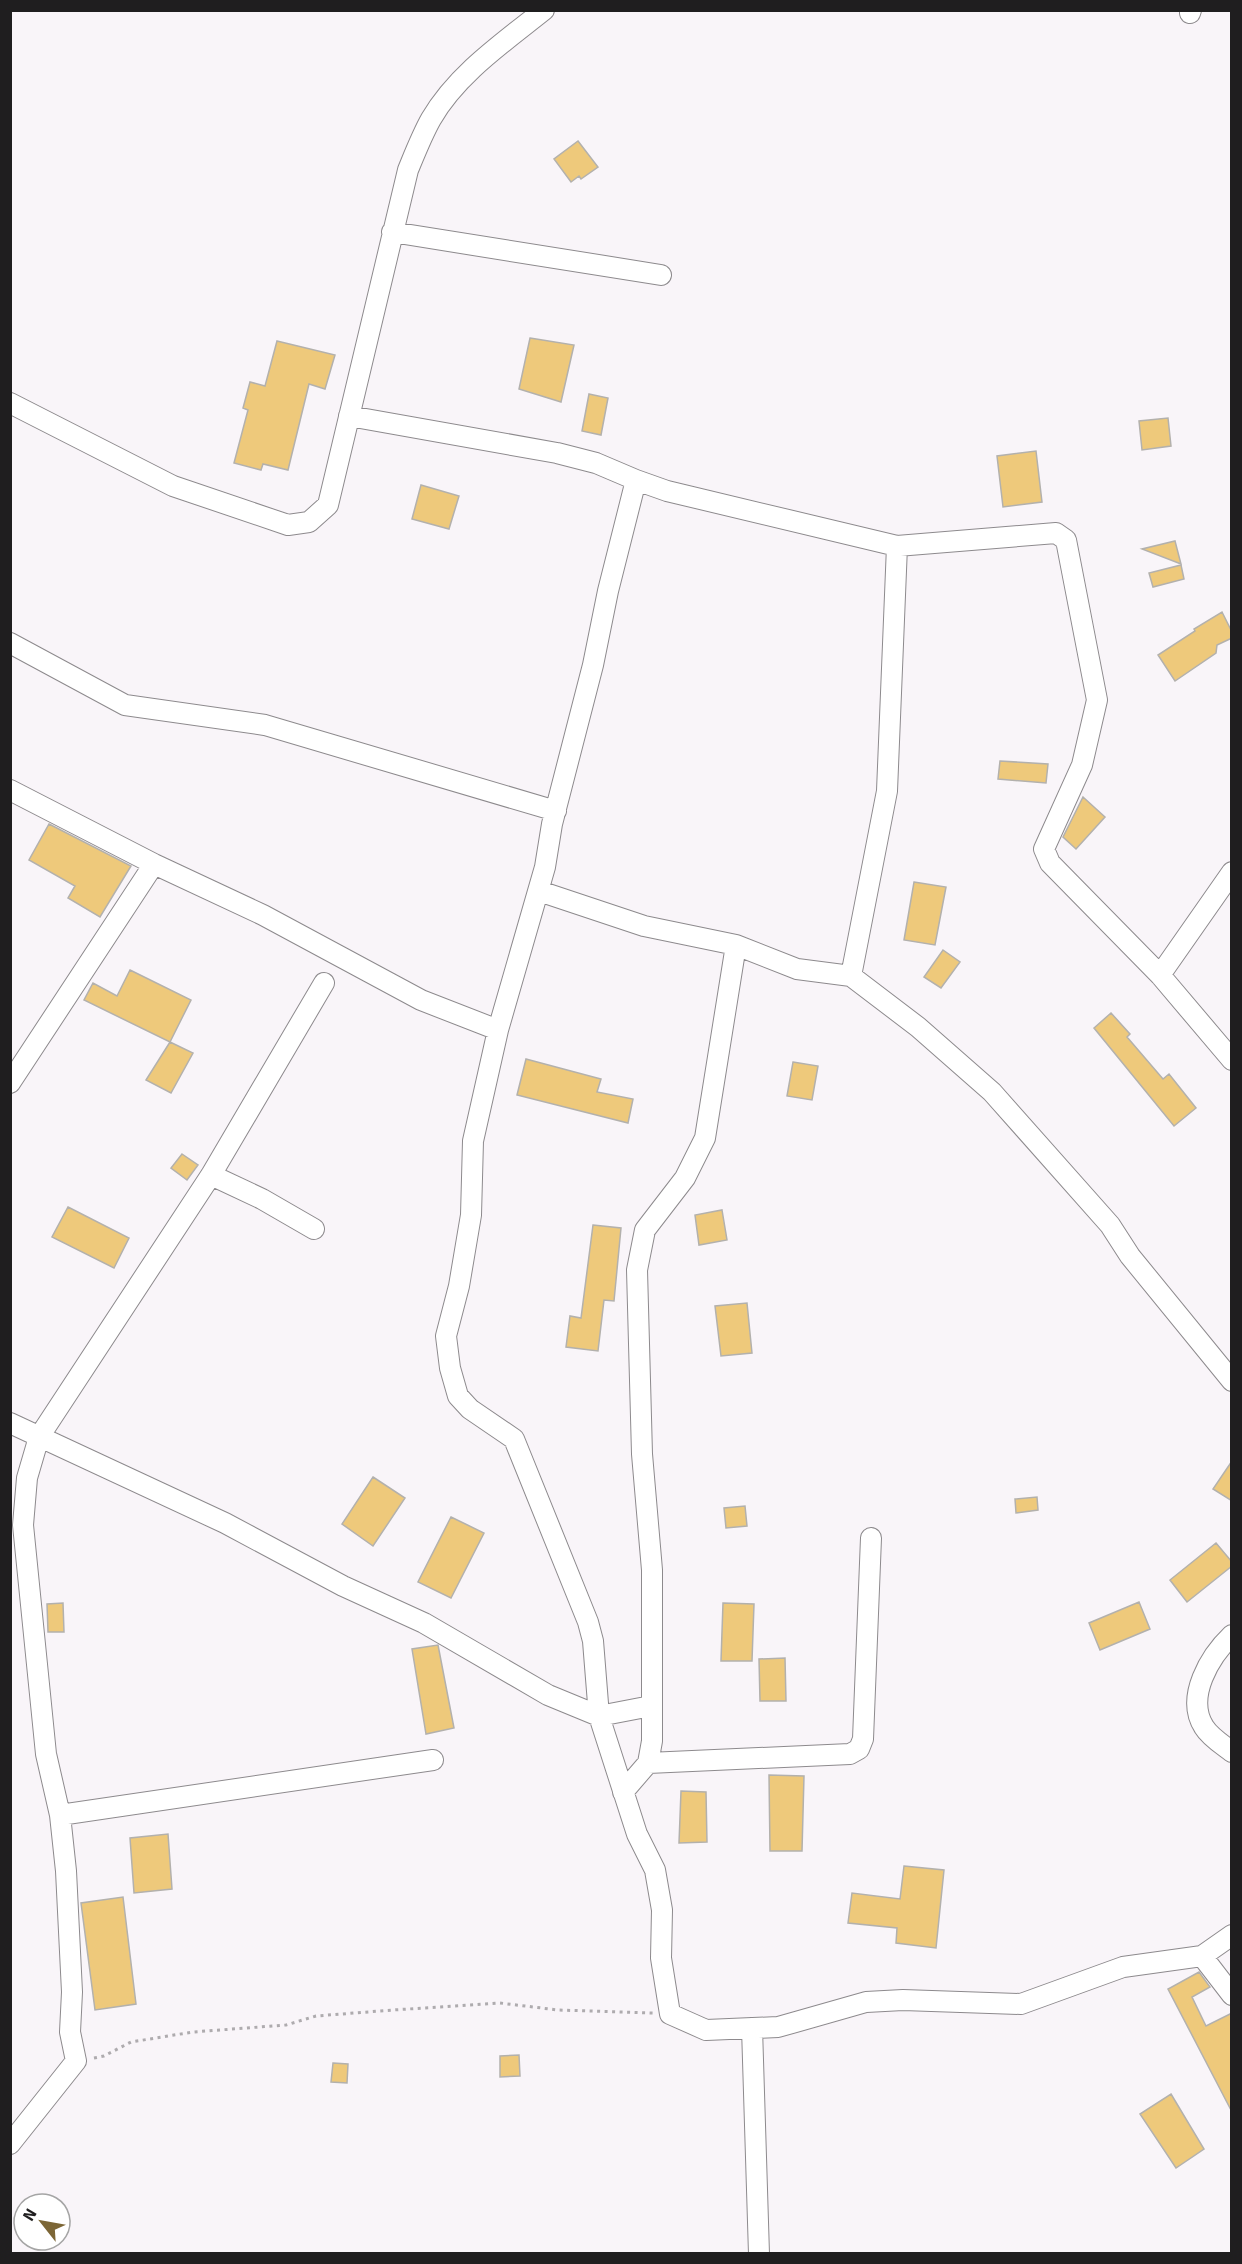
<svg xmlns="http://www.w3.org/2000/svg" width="1242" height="2264" font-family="Signika,sans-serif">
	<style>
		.building { fill: #eec97b; stroke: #b3b1ad; stroke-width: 1.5 }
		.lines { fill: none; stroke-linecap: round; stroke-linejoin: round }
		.minor-casing { stroke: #8d8a8d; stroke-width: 22 }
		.path { stroke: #aeabae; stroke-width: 3; stroke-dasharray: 3 4.5; stroke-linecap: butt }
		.minor { stroke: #fff; stroke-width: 20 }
	</style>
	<rect width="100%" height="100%" fill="#f9f5f9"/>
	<!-- building -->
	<path class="building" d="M 578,141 L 598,167 L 581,179 L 579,176 L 571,182 L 554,159 Z
		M 530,338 L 574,345 L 561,402 L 519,389 Z
		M 277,341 L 335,355 L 325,389 L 309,384 L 288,470 L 263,464 L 261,470 L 234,463 L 248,410 L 243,408 L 250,382 L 265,386 Z
		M 589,394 L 608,398 L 601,435 L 582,431 Z
		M 1168,418 L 1171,446 L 1142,450 L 1139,421 Z
		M 1036,451 L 1042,502 L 1003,507 L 997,456 Z
		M 421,485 L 459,496 L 449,529 L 412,519 Z
		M 1175,541 L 1181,564 L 1142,549 Z
		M 1181,565 L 1184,579 L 1153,587 L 1149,573 Z
		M 1222,612 L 1232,632 L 1232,638 L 1217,645 L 1216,653 L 1175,681 L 1158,655 L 1195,631 L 1194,629 Z
		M 1000,761 L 1048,764 L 1046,783 L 998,779 Z
		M 1083,797 L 1105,817 L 1076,849 L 1063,837 Z
		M 49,824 L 131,866 L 100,917 L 68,898 L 75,886 L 29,860 Z
		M 914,882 L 946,887 L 935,945 L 904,940 Z
		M 943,950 L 960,962 L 941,988 L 924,977 Z
		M 130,970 L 191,1000 L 170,1042 L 84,1000 L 93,983 L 117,996 Z
		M 1111,1013 L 1130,1034 L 1127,1037 L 1163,1079 L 1169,1074 L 1196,1108 L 1174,1126 L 1094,1028 Z
		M 170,1042 L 193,1053 L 171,1093 L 146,1080 Z
		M 526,1059 L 601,1079 L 597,1092 L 633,1099 L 628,1123 L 517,1095 Z
		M 793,1062 L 818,1066 L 812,1100 L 787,1096 Z
		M 182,1154 L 198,1165 L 187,1180 L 171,1168 Z
		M 68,1207 L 129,1238 L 114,1268 L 52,1237 Z
		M 722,1210 L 727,1240 L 699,1245 L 695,1215 Z
		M 593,1225 L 621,1228 L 614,1301 L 604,1300 L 598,1351 L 566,1347 L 570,1316 L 581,1318 Z
		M 747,1303 L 752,1353 L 721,1356 L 715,1306 Z
		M 1232,1461 L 1232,1501 L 1213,1489 Z
		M 373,1477 L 405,1498 L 373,1546 L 342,1524 Z
		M 1037,1497 L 1038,1510 L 1016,1513 L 1015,1499 Z
		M 745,1506 L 747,1526 L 726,1528 L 724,1508 Z
		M 451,1517 L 484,1533 L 451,1598 L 418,1582 Z
		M 1216,1543 L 1232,1562 L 1232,1566 L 1187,1602 L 1170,1580 Z
		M 1139,1602 L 1150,1629 L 1100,1650 L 1089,1623 Z
		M 63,1603 L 64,1632 L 48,1632 L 47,1604 Z
		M 723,1603 L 754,1604 L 752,1661 L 721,1661 Z
		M 438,1645 L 454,1728 L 426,1734 L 412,1649 Z
		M 785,1658 L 786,1701 L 760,1701 L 759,1659 Z
		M 769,1775 L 804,1776 L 802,1851 L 770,1851 Z
		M 681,1791 L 706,1792 L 707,1842 L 679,1843 Z
		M 168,1834 L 172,1889 L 134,1893 L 130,1838 Z
		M 904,1866 L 944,1870 L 936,1948 L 896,1943 L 897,1928 L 848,1923 L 852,1893 L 900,1899 Z
		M 123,1897 L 136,2004 L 95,2010 L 81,1903 Z
		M 1199,1972 L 1210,1987 L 1192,1997 L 1206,2026 L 1232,2013 L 1232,2112 L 1168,1989 Z
		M 519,2055 L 520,2076 L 500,2077 L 500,2056 Z
		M 333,2063 L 348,2064 L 347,2083 L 331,2082 Z
		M 1171,2094 L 1204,2149 L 1176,2168 L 1140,2114 Z"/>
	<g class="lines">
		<defs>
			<path id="minor" d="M 1190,13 L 1191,10
				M 392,232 L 661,275
				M 10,403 L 173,486 L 288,525 L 309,522 L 328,505 L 408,170 C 415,153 422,135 431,119 C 457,74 504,42 544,10
				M 349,416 L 557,453 L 596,463 L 636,480 L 608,591 L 593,665 L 552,824 L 545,867 L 498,1030 L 473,1141 L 471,1215 L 459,1286 L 446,1336 L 450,1368 L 458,1396 L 470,1409 L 514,1439 L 588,1622 L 593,1641 L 599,1716 L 637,1834 L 655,1870 L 662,1910 L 661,1958 L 670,2014 L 706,2030 L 778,2027 L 866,2002 L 903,2000 L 1021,2004 L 1123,1967 L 1202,1956 L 1232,1935
				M 636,480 L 667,491 L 897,546 L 1056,533 L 1066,540 L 1097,700 L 1082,765 L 1044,849 L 1050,863 L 1160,975 L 1232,1060
				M 10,643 L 125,705 L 265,725 L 556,811
				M 10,790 L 154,864 L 263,915 L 421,1000 L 498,1030
				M 539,891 L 644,926 L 736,945 L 797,969 L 851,976 L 918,1027 L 992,1092 L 1110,1225 L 1130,1256 L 1232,1381
				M 1160,975 L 1232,872
				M 851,976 L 887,791 L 897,546
				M 10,1083 L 154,864
				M 211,1175 L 262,1199 L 314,1229
				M 10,1423 L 225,1523 L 343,1586 L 424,1623 L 548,1695 L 599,1716 L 651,1706
				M 1232,1635 C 1210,1656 1185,1697 1204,1727 C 1210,1737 1223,1745 1232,1752
				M 648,1763 L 850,1754 L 859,1749 L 863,1739 L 871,1538
				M 623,1792 L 648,1763 L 652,1741 L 652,1570 L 642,1454 L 637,1270 L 645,1230 L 685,1178 L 705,1138 L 736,945
				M 60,1815 L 433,1760
				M 1202,1956 L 1232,1995
				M 752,2028 L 759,2254
				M 10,2144 L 76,2061 L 70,2032 L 72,1992 L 66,1871 L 60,1815 L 46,1754 L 23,1525 L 27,1478 L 39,1437 L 211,1175 L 324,983"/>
		</defs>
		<!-- minor casing -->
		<use href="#minor" class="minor-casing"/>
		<!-- path -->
		<path class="path" d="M 94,2058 L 104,2056 L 131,2042 L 193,2032 L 286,2025 L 316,2016 L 393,2010 L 500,2003 L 558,2010 L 653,2013"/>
		<!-- minor -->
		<use href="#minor" class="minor"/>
	</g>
	<!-- border -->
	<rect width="1242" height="2264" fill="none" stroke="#1f1e1f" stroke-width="24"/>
	<!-- north arrow -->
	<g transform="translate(42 2222) rotate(301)"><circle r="28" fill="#ffffff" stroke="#a5a5a5" stroke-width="1.5"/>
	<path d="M0-4.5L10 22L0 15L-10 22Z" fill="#7c6636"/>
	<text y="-9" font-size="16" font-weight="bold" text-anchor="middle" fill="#1f1e1f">N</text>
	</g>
</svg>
